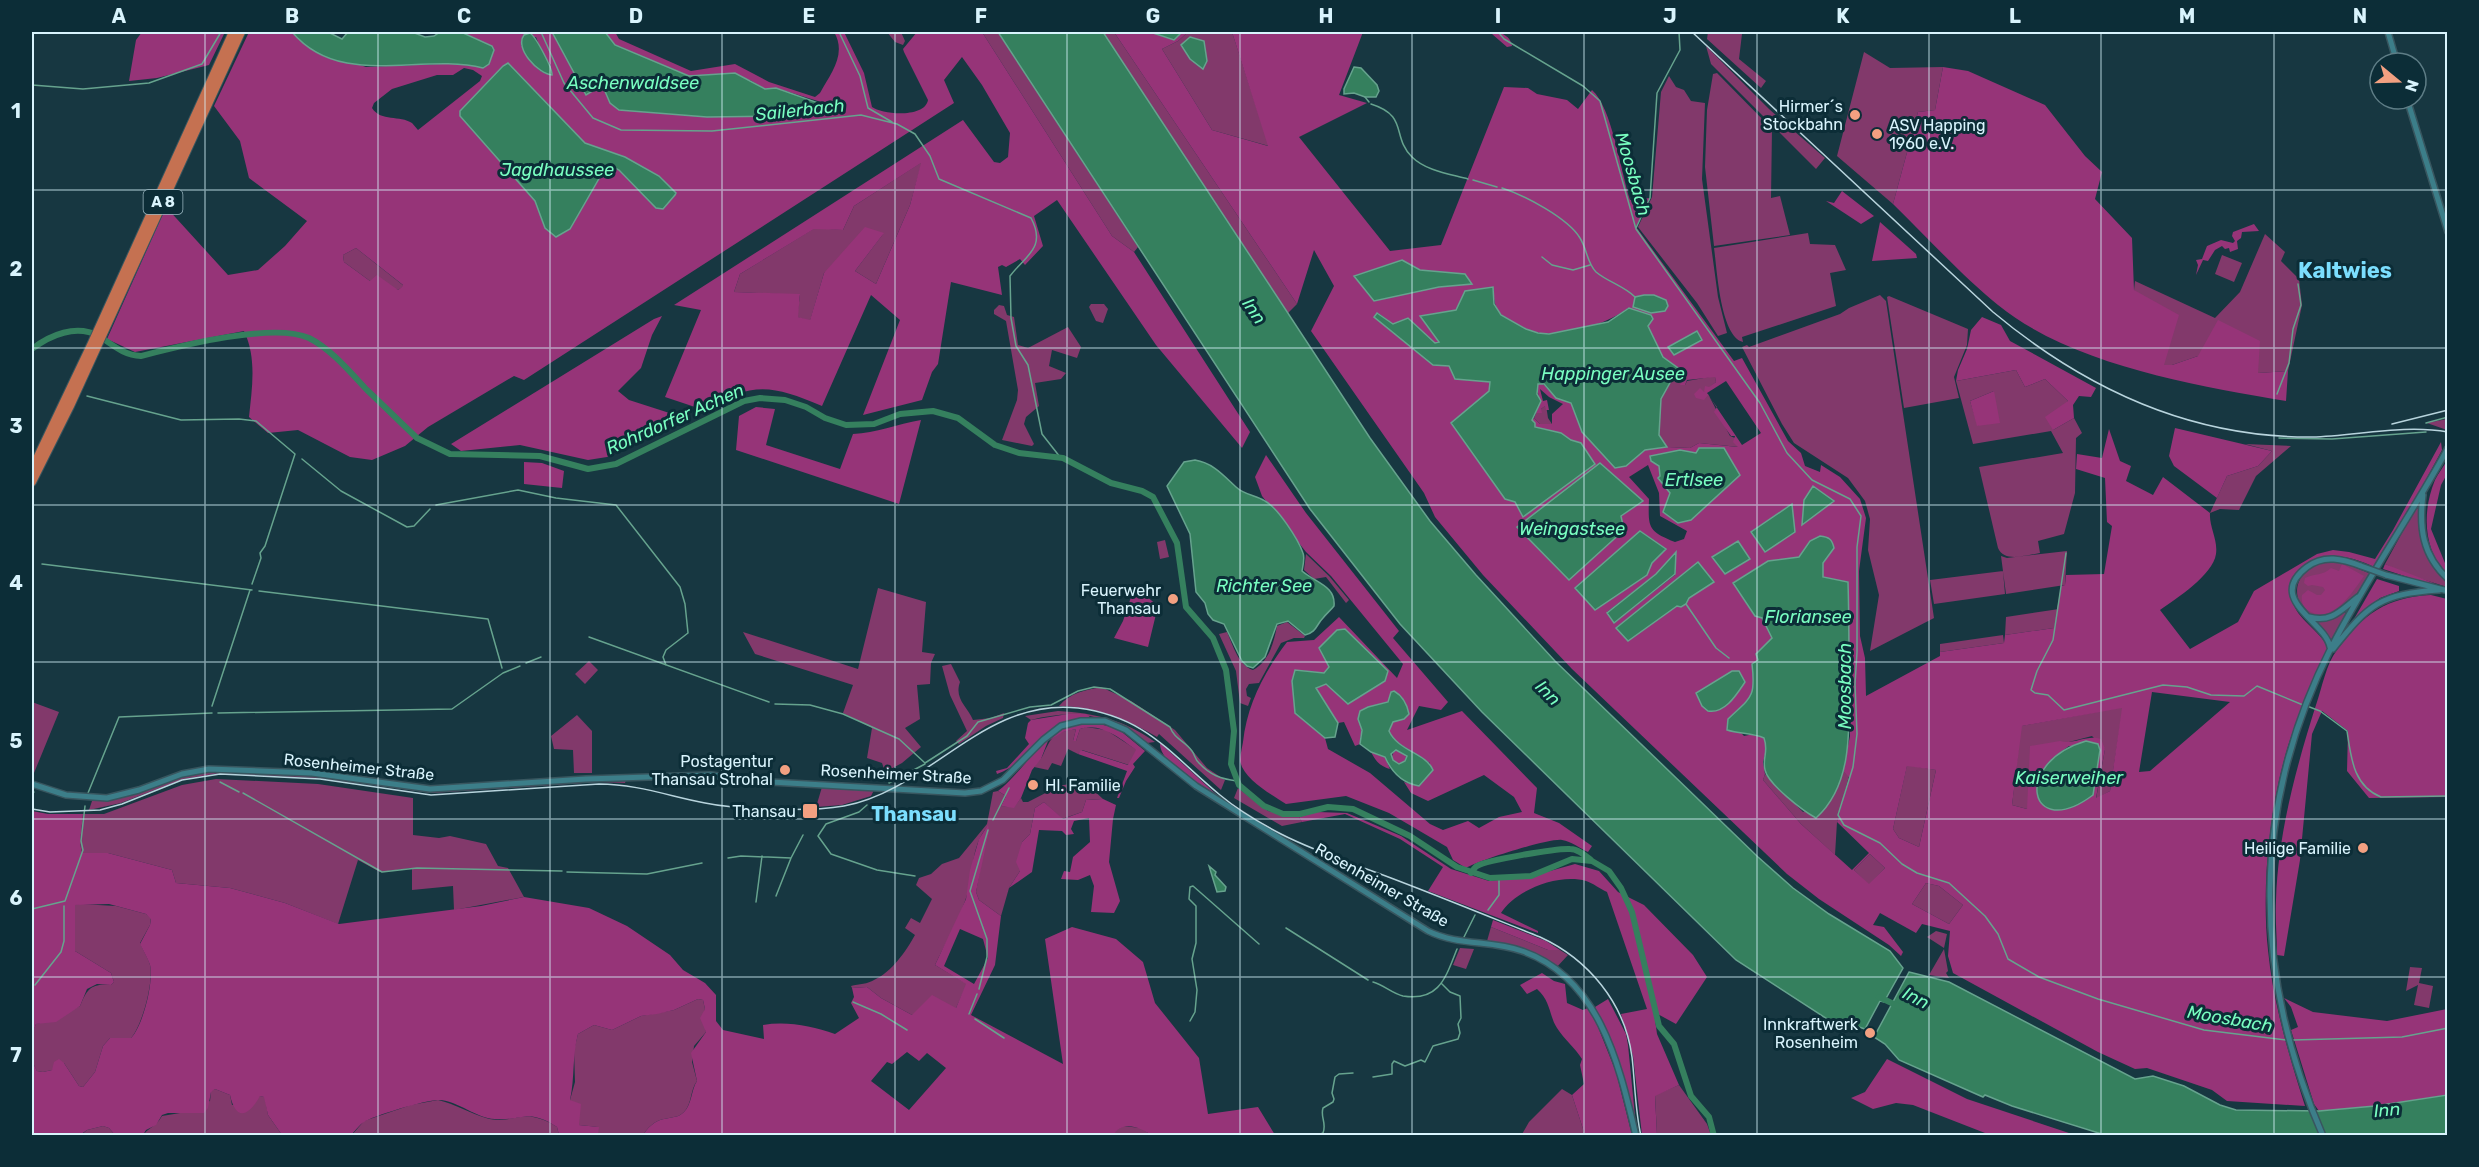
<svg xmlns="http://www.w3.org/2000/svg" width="2479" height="1167" font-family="Rubik,sans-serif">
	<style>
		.green { fill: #82396b; fill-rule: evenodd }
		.forest { fill: #963478; fill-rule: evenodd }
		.water { fill: #35805e; stroke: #66a38e; stroke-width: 1.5; fill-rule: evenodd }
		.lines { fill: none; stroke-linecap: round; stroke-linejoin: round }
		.stream { stroke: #66a38e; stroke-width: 1.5 }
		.river { stroke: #35805e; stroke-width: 6 }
		.secondary-casing { stroke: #38565f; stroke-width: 8 }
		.motorway-casing { stroke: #38565f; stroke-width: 10 }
		.secondary { stroke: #3c7e89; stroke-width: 5 }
		.motorway { stroke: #c57151; stroke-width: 8 }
		.rail { stroke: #b8d4dd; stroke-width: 1.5 }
		.secondary-bridge-casing { stroke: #38565f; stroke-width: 8; stroke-linecap: butt }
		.secondary-bridge { stroke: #3c7e89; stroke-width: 5 }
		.grid { fill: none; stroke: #d9f4fd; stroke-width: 1.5; stroke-opacity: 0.55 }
		.poi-dot { fill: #f2a081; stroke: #0c2d37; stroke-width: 2 }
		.labels { text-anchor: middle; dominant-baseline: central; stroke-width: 6; stroke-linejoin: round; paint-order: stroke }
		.shield { fill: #0c2d37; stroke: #9cb8c2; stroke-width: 1.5 }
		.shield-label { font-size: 15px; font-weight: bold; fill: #d9f4fd }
		.poi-label { font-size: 16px; fill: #d9f4fd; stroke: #0c2d37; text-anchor: end }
		.street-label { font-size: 16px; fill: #d9f4fd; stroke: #0c2d37 }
		.water-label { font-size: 18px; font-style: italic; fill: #79fec1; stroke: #0c2d37 }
		.quarter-label { font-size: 20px; font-weight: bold; fill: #7bdefe; stroke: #0c2d37 }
		.district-label { font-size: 22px; font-weight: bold; fill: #7bdefe; stroke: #0c2d37 }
		.neatline { fill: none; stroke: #d9f4fd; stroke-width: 2 }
		.grid-label { font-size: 20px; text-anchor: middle; font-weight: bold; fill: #d9f4fd }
	</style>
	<rect width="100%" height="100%" fill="#173741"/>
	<!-- green -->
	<path class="green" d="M 887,32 L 901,32 L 905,41 L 903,45 L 895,42 Z
		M 982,32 L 998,32 L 1138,247 L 1134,252 L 1112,236 Z
		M 1103,32 L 1114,32 L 1297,304 L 1288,313 Z
		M 1188,32 L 1232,32 L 1269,146 L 1212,130 L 1162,49 L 1178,41 Z
		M 1708,32 L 1742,34 L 1739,59 L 1766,81 L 1761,88 L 1707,39 Z
		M 1706,46 L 1769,109 L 1825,158 L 1816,169 L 1711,64 Z
		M 1864,52 L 1890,68 L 1943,67 L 1935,110 L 1918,112 L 1893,204 L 1837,156 Z
		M 1717,73 L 1772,129 L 1771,198 L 1780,196 L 1790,235 L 1714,246 L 1705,167 L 1707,110 L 1713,74 Z
		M 1669,76 L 1676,87 L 1684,90 L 1691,101 L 1705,103 L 1702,179 L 1718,297 L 1727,333 L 1718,336 L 1697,303 L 1638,227 L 1652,197 L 1661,92 Z
		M 922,162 L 910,205 L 876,284 L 855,271 L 883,234 L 824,273 L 810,321 L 797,317 L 800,295 L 734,292 L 740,274 L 815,228 L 843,230 L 854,206 Z
		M 1808,233 L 1810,244 L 1835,245 L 1846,270 L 1830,273 L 1836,306 L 1742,337 L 1743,342 C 1720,336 1717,268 1714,248 Z
		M 2265,234 L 2285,252 L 2281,261 L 2299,279 L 2302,305 L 2288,371 L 2258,373 L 2198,356 L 2172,365 L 2164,365 L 2134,290 L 2135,281 L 2215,318 L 2240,292 Z
		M 356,248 L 404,286 L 398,290 L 370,281 L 344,262 L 343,255 Z
		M 2222,255 L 2242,263 L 2234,282 L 2215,274 Z
		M 1880,295 L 1886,301 L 1934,618 L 1870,651 L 1879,595 L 1868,550 L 1870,519 L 1865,501 L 1848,478 L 1794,443 L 1782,424 L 1742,347 L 1747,345 L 1749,347 L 1840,314 L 1849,308 Z
		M 1889,296 L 1968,329 L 1967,345 L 1954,377 L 1959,398 L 1904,408 L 1887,297 Z
		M 1091,304 L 1104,304 L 1108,309 L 1103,323 L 1096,321 L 1089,307 Z
		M 999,305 L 1004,306 L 1007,315 L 1014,317 L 1018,345 L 1028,348 L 1068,327 L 1081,347 L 1077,358 L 1052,350 L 1049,366 L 1066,373 L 1061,379 L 1035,383 L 1039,406 L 1026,417 L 1024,424 L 1034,444 L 1032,446 L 1002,440 L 1017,400 L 1018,390 L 1006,321 L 994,314 L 994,310 Z
		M 2016,370 L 2025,387 L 2045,379 L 2068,401 L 2053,430 L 2074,418 L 2082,433 L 2076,438 L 2075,493 L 2064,534 L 2038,541 L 2040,553 C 2027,555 2004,563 1998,548 L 1979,467 L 2063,453 L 2051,431 L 1973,444 L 1956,381 ZM 1994,391 L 1978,426 L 1970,401 Z
		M 1685,373 L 1685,385 L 1687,381 L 1715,376 L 1716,382 L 1704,392 L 1696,392 L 1708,394 L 1730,436 L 1735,438 L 1739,447 L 1699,443 L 1690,448 L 1667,447 L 1659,435 L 1661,399 L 1665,388 L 1671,381 Z
		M 1546,405 L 1548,418 L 1552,424 L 1540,424 L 1534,418 L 1536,413 Z
		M 2447,419 L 2447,430 L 2427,423 Z
		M 2245,444 L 2291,446 L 2256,476 L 2239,510 L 2220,509 L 2210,513 L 2227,476 L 2258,466 L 2272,451 Z
		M 2419,508 C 2420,544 2422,555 2447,582 L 2447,587 L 2403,573 L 2385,564 L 2415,509 Z
		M 1165,540 L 1169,557 L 1160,559 L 1157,542 Z
		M 2067,551 L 2065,585 L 2006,594 L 2001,556 L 2007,558 Z
		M 1306,554 L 1329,576 L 1349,600 L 1346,603 L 1326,577 L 1314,579 L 1304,570 Z
		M 2327,561 L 2342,562 L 2371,574 C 2362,586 2353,601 2341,610 C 2304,639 2271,575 2327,561 Z
		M 2003,571 L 2005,594 L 1934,604 L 1930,580 Z
		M 878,588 L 926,602 L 922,652 L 935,654 L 931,663 L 930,684 L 917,685 L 920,719 L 905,728 L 921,747 L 902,763 L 885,772 L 882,763 L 867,758 L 872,728 L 843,713 L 853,685 L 755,654 L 743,632 L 858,669 Z
		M 2059,609 L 2054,628 L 2005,635 L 2006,617 Z
		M 2344,612 L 2347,613 L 2331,640 L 2315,621 L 2329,620 Z
		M 1287,622 L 1305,636 L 1304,638 L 1294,638 L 1281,643 L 1259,683 L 1249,684 L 1246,689 L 1247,696 L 1251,698 L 1248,706 L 1240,703 L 1236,671 L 1219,634 L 1227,632 C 1233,645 1238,665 1253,670 C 1269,662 1274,642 1277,626 Z
		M 2003,635 L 2004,643 L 1940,652 L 1940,644 Z
		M 589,661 L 598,670 L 585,684 L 575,674 Z
		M 951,664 L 960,682 C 954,699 967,706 973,720 L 991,718 L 1004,713 L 1003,718 L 986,726 L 959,744 L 956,741 L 967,731 L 950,695 L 942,666 Z
		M 1101,687 L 1131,701 L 1175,730 L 1207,768 L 1225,780 L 1221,790 L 1159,734 L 1157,737 C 1125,718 1096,707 1059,706 C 1070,693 1085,690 1101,687 Z
		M 32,702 L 59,712 L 34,773 L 32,771 Z
		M 2123,707 L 2110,791 L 2096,799 L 2105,749 L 2092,736 L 2065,743 L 2027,809 L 2012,805 L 2021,726 Z
		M 1058,711 C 1095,713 1125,720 1155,742 L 1147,743 C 1112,714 1073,709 1031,720 L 1025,716 Z
		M 577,715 L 592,731 L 592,773 L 574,773 L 573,750 L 554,749 L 551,736 Z
		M 1086,727 L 1106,730 L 1137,750 L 1129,765 L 1082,750 L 1078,754 L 1068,749 L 1061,766 L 1052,763 L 1048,770 L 1034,767 C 1037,762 1041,760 1043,755 C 1052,736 1053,733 1076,729 L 1073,741 L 1076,741 L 1080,729 Z
		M 1907,765 L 1936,770 L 1919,847 L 1899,838 L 1893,829 Z
		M 209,771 L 320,776 L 431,791 L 626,780 L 625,783 L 598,782 L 432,793 L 320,778 L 220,773 L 183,779 L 121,803 L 89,810 L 92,801 C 136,798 166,778 209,771 Z
		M 1843,771 L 1849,776 L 1837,822 L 1835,855 L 1801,824 L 1763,780 L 1765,774 L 1803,812 L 1831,798 Z
		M 216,779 L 318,784 L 413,798 L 413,835 L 439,838 L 450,836 L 486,844 L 498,866 L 508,868 L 524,897 L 454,910 L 453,886 L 412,890 L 412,868 L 380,872 L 358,860 L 338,924 L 285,903 L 230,888 L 176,883 L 172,870 L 108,853 L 82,853 L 80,843 L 83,814 L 104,814 L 182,785 Z
		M 1074,783 L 1090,787 L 1103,799 L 1086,800 L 1082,812 L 1062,819 L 1044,802 L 1035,808 L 1030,834 L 1022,842 L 1020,871 L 1009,888 L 1001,916 L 979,900 L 976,892 L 988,826 C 969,847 975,876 965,901 C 957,923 945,944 935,965 L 967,984 L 956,1008 L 912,1015 L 881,998 L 867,987 L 852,988 L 851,986 C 859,984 868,984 874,980 C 892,972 906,951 915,935 L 905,928 L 911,918 L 920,923 L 932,899 L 916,885 L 919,878 L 931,874 L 942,864 L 959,858 L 987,824 L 993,792 L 998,791 L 1006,796 L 1001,806 L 1014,807 L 1021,798 L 1023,802 L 1028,802 L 1059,786 Z
		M 822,787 L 874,790 L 871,796 L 842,805 L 816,807 Z
		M 1238,788 L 1268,811 L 1299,817 L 1302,822 L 1282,826 L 1234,798 Z
		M 1870,854 L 1885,868 L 1869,885 L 1854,870 Z
		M 1926,883 L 1939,886 L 1963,905 L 1949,924 L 1912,904 Z
		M 80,904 L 116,906 L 146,914 L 151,918 L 150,925 L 140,943 C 143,950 148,958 150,965 C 154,981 142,1026 131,1038 L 110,1038 L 103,1046 L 95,1072 L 83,1087 L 79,1086 L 64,1063 L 52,1070 L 43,1072 L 37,1071 C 29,1058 29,1037 36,1024 L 49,1021 L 80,1006 C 87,989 91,983 111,985 L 114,982 L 111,973 L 75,951 L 75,905 Z
		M 1491,927 L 1548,950 L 1560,950 L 1568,955 L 1556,968 L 1511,946 L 1487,941 Z
		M 1936,931 L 1947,934 L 1944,948 L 1927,937 Z
		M 1460,948 L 1474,949 L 1466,969 L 1453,965 Z
		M 1944,949 L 1948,971 L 1946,973 L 1949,978 L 1929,975 Z
		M 2410,967 L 2422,968 L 2419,983 L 2433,986 L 2429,1008 L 2414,1005 L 2418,985 L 2406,991 Z
		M 698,999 L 703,1000 L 705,1009 L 702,1022 L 705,1025 L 706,1032 L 694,1046 L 692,1062 L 697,1081 C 690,1090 692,1104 684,1112 C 673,1123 659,1111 643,1135 L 598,1135 L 598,1127 L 579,1125 L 570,1100 L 575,1082 L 574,1050 L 578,1034 L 594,1025 L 612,1030 L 641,1016 L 674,1010 Z
		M 1679,1085 L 1707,1124 L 1711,1135 L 1657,1135 L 1655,1095 Z
		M 215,1089 L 230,1095 L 232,1105 L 260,1096 L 265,1097 L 268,1115 L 282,1135 L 143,1136 C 148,1127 155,1128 162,1116 L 180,1113 L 210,1101 L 211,1091 Z
		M 1562,1089 L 1572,1095 L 1585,1135 L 1521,1136 L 1529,1122 Z
		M 438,1100 C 455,1104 470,1113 486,1118 C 514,1126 522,1105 557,1127 L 559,1135 L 351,1136 L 364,1121 L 411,1105 Z
		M 103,1126 L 109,1128 L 115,1135 L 80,1136 L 87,1130 Z
		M 1123,1126 L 1141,1128 L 1151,1135 L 1113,1136 L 1116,1130 Z"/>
	<!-- forest -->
	<path class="forest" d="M 142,32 L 225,32 L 209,65 L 157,78 L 129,81 L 136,40 Z
		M 249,32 L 292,32 L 313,49 L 366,67 L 464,63 L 483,68 L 489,64 L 494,50 L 461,32 L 552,32 L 586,94 L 599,87 L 604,89 L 610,103 L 619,110 L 707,117 L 821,102 L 776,88 L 765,89 L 750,80 L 689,76 L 615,45 L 605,32 L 615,32 L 619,39 L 691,71 L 735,64 L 769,82 L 815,97 L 820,93 C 831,73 847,54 834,32 L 844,32 L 864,73 L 872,107 C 883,115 925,118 928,100 L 904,52 L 903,49 L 917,32 L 982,32 L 1112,236 L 1134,252 L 1250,432 L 1242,448 L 1156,345 L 1057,200 L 1034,216 L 1043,246 L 1025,265 L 1020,259 L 1006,267 L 1002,265 L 998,267 L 1002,295 L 951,282 L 938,364 L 932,372 L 922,400 L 863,415 L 900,320 L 871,295 L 822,406 C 772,385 753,381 704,410 L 665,397 L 701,310 L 674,305 L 963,120 L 994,162 L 1000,163 L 1008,157 L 1010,133 L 982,85 L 962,57 L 944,80 L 954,103 L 524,380 L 514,376 L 428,427 L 405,446 L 372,460 L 350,457 L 298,430 L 268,433 L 249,417 C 252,388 257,358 244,331 L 135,352 L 107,339 L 166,207 L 228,275 L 258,270 L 285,246 L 307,221 L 249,178 L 240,141 L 214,106 ZM 536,37 L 543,55 L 551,65 L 546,74 L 539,70 L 521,45 ZM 508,63 L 585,143 L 625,157 L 659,176 L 676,193 C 672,202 665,204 656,208 L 619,170 L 612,166 L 604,170 L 570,229 L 545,228 L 535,201 L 460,111 ZM 464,68 L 473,70 L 482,76 L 480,81 L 418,130 C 416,128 414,125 412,123 C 400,115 381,122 372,108 L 374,103 L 392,89 L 437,75 L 453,75 ZM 921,163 L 910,205 L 876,284 L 855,271 L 884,233 L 865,227 L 824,273 L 810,320 L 798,317 L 800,294 L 734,292 L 740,274 L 814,229 L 843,230 L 854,206 ZM 356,248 L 403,285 L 403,286 L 398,290 L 377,275 L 370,281 L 344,262 L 343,255 Z
		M 1114,32 L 1150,32 L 1174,40 L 1182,32 L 1188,32 L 1178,41 L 1162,49 L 1212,130 L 1268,146 L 1232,32 L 1363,32 L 1339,95 L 1367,103 L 1299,137 L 1390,251 L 1441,245 L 1504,87 L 1528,88 L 1537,94 L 1567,100 L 1578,109 L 1592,90 C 1612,107 1621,173 1630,200 L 1650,198 L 1636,227 L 1734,361 L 1742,358 L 1788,441 L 1801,453 L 1805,466 L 1820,472 L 1821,465 L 1840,477 L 1860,499 L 1866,518 L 1859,571 L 1860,636 L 1865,658 L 1866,696 L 1940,656 L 1940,652 L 2004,643 L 2005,635 L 2054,628 L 2061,586 L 2065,585 L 2066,575 L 2104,574 L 2112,526 L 2107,522 L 2105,478 L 2076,469 L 2077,454 L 2102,458 L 2109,429 L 2120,461 L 2131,466 L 2126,481 L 2153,495 L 2163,477 L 2210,513 C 2209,527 2218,539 2216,554 C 2213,575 2176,599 2160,610 L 2190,649 L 2238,622 L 2254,591 L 2317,554 L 2333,550 L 2349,552 L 2375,559 L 2393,530 L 2441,442 L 2442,450 L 2402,524 L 2374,567 C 2362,561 2347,556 2333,556 C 2310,555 2286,575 2292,600 C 2297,620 2320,630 2328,648 C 2314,678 2301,707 2291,737 C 2270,799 2261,885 2268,950 C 2273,1003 2289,1055 2305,1106 L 2227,1101 L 2212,1090 L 2147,1068 L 2135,1069 L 2098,1052 L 1953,973 L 1948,956 L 1950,931 L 1922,924 L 1916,933 L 1880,913 L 1873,925 L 1884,927 L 1903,952 L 1901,956 L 1889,945 L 1819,899 L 1787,874 L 1572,669 L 1483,575 L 1435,517 L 1424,493 L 1311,331 L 1334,286 L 1314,250 L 1297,304 ZM 1402,260 L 1420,270 L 1471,283 L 1439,287 ZM 1494,290 C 1493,307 1499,316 1514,323 C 1522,328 1530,332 1540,333 C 1565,337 1610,323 1628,308 L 1651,315 L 1648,326 L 1663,357 L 1685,373 L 1680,385 L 1685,385 L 1687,380 L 1715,377 L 1716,382 L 1709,387 L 1705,386 L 1704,392 L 1700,388 L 1694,394 L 1696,398 L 1704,400 L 1708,395 L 1717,407 L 1714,412 L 1731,436 L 1735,436 L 1733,442 L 1738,447 L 1699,443 L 1690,448 L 1667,447 L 1645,450 L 1626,466 L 1582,432 L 1574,405 L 1565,399 L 1556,398 L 1542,383 L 1537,384 L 1539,401 L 1536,413 L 1542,413 L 1541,409 L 1545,406 L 1546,410 L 1549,410 L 1547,400 L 1543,401 L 1540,389 L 1549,397 L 1563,404 L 1552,414 L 1552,424 L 1540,424 L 1534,418 L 1532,420 L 1535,427 L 1561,433 L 1571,440 L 1581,443 L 1595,464 L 1515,502 L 1505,498 L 1451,423 L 1489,391 L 1491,382 L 1455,379 L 1449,366 L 1433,365 L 1374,317 L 1378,313 L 1393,324 L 1408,318 L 1434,344 L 1439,342 L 1421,316 L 1456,310 ZM 1726,381 L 1761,433 L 1742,445 L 1707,393 ZM 1680,450 L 1696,453 L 1669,498 L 1670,493 L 1658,478 L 1660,477 L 1659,466 L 1654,461 ZM 1600,463 L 1642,501 L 1642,502 L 1621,516 ZM 1648,465 L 1659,493 L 1660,516 L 1687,531 L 1684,539 L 1675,542 C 1648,531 1648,528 1649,499 L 1629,477 ZM 1640,531 L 1666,549 L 1652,563 ZM 1810,541 L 1823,563 L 1823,577 L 1848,582 L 1850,736 L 1843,771 L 1849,777 L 1837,822 L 1869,853 L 1852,870 L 1801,824 L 1763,780 L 1765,774 L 1763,762 L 1767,748 L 1764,738 L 1754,734 L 1744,736 L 1728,719 C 1751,697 1756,698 1752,665 L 1758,660 L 1756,654 L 1773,638 L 1762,618 L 1768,561 L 1799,557 ZM 1676,553 L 1675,575 L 1614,623 L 1607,612 L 1656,574 ZM 1698,563 L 1713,582 L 1689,598 L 1686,604 L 1681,607 L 1677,606 L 1616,628 ZM 2152,692 L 2230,702 L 2150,771 L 2139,772 ZM 2122,708 L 2110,791 L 2096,798 L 2105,749 L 2101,739 C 2087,734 2074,745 2060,741 L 2030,746 L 2027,809 L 2012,805 L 2022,726 ZM 2069,746 L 2100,750 L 2092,795 L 2051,759 ZM 1907,766 L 1936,770 L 1919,847 L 1899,838 L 1893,829 ZM 1870,854 L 1885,868 L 1869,884 L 1854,870 ZM 1926,883 L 1939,886 L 1963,905 L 1949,924 L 1912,904 Z
		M 1494,32 C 1502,32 1511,37 1512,46 L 1507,47 L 1492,34 Z
		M 1943,67 L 1968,71 L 2045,105 L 2085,156 L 2102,172 L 2095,199 L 2132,238 L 2134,290 L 2179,315 L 2164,365 L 2172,365 L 2198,356 L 2218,320 L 2260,341 L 2258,373 L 2288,371 L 2286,401 C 2194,385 2072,365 1998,305 C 1962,276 1926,236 1893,204 L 1918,112 L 1935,110 Z
		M 1842,191 L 1874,216 L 1861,224 L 1826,201 L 1834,203 Z
		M 1880,222 L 1916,254 L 1917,258 L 1872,261 Z
		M 2254,224 L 2259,231 L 2242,232 L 2241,238 L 2237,241 L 2238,249 L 2230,252 L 2229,248 L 2225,249 L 2222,246 L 2215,250 L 2208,261 L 2203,260 L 2196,275 L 2198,265 L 2196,260 L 2202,259 L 2207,246 L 2221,240 L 2233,243 L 2235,241 L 2232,236 L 2233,232 Z
		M 662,316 L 652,335 L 641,368 L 618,391 L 629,400 L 685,418 L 607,457 L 588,460 L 520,445 L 461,451 L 451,444 L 654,319 Z
		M 1982,317 L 2001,325 L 2010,341 L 2096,388 L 2091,397 L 2079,396 L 2073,405 L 2074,418 L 2053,430 L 2045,417 L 2068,401 L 2045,379 L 2025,387 L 2016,370 L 1956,381 L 1958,370 L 1967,349 L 1971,330 Z
		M 1994,391 L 2000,423 L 1977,426 L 1970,401 Z
		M 756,407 L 775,409 L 766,445 L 840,469 L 853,434 C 876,433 897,424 921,420 L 899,504 L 736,450 L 739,416 Z
		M 2175,428 L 2272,451 L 2258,466 L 2227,476 L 2217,498 L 2174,466 L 2169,456 Z
		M 1266,455 L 1306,513 L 1399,631 L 1393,638 L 1448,702 L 1441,710 L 1419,706 L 1407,730 L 1462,711 L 1537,788 L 1534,813 L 1559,823 L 1592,846 L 1588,852 C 1581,849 1571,841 1562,840 C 1549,838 1480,860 1466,868 L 1453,860 L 1447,847 L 1389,813 L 1346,796 L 1286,804 C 1271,794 1244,780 1240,761 C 1240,756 1242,748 1243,742 C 1247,705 1264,672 1287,642 L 1314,640 L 1339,617 L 1397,678 L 1403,664 L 1331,576 L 1306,552 L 1262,496 L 1255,477 ZM 1329,667 L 1385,681 L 1348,704 L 1326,684 L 1316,688 L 1338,723 L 1344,722 L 1355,746 L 1360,744 L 1362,725 L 1368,707 L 1388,702 L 1391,692 L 1404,719 L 1393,722 L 1389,731 L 1393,740 L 1430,763 L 1419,786 L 1404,782 L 1411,793 L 1428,801 L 1484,775 L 1514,797 L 1522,812 L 1499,817 L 1479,828 L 1468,821 L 1443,830 L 1430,824 L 1370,773 L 1328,749 L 1325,738 L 1295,713 L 1296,670 L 1324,673 Z
		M 2447,460 L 2447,474 L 2441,485 L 2431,529 L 2447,568 L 2447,575 C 2423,550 2422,511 2435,480 C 2438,473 2444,467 2447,460 Z
		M 524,462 L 542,463 L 564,471 L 562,488 L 524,484 Z
		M 2342,564 L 2364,576 C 2353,591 2333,625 2309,611 C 2303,608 2301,602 2302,595 L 2308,590 L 2317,595 L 2321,595 L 2325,590 L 2323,587 L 2312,585 L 2308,586 L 2304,583 L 2305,578 C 2315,573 2323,576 2331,568 L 2339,571 Z
		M 2385,564 L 2436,584 L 2420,581 L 2383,569 Z
		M 2377,579 L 2399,586 L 2399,591 L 2380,598 L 2354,619 Z
		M 1139,590 L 1158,606 L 1148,647 L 1114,638 L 1123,621 L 1132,594 Z
		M 2431,595 L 2447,599 L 2447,797 L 2369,798 L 2347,771 L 2348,731 L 2322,711 L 2312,734 L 2300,860 L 2284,956 L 2277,955 C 2277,937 2275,919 2276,900 C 2278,834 2296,768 2316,705 C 2322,688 2326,664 2337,650 C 2363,614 2387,597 2431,595 Z
		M 1068,714 L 1086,714 L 1090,717 C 1036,723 1037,759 997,774 L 996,771 L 1007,768 L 1029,744 L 1025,738 L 1028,723 L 1031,720 Z
		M 1094,723 L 1117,728 L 1145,751 L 1133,764 L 1135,767 L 1126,781 L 1119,798 L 1117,798 L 1127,771 L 1078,754 L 1081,750 L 1128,765 L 1136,750 C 1121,739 1100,722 1080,729 L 1076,741 L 1073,741 L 1076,729 L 1063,732 L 1048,741 L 1041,759 L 1032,770 L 1021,798 L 1014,808 L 1001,806 L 1006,796 L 998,791 C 1019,775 1042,738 1062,729 C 1071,725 1084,724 1094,723 Z
		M 1160,743 L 1217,795 L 1216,797 C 1200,786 1159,763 1160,743 Z
		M1392 757a7 7 0 1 1 14 0a7 7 0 1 1-14 0Z
		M 1371,752 L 1385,757 L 1390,769 C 1380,766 1376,762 1371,752 Z
		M 1103,799 L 1116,805 L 1113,819 L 1109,862 L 1120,901 L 1114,913 L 1091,912 L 1094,886 L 1090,875 L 1078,880 L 1061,879 L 1064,871 L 1070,872 L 1073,857 L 1090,842 L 1089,818 L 1074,821 L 1071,829 L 1074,834 L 1066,835 L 1062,831 L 1039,830 L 1032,872 L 1009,888 L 1020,871 L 1016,862 L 1022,842 L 1030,834 L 1035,808 L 1044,802 L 1063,819 L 1082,812 L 1086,800 Z
		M 32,811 L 48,814 L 83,814 L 80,843 L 82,853 L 108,853 L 172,870 L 176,883 L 230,888 L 285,903 L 339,924 L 481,906 L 524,897 L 589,908 L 627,926 L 670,955 L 683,970 L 705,983 L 716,995 L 716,1021 L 723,1030 L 764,1039 L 763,1025 C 787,1021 812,1026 835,1034 L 859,1018 L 851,1003 L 854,997 L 852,988 L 867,987 L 881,998 L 912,1015 L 932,995 L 956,1008 L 966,984 L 935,965 L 966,899 L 970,870 L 979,839 L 988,825 L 989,831 L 976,892 L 979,900 L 1001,916 L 995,965 L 971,1015 L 1063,1064 L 1045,939 L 1072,927 L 1116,939 L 1143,962 L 1155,1003 L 1199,1058 L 1208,1114 L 1258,1107 L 1275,1135 L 1151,1135 C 1140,1127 1121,1120 1113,1136 L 643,1135 C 659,1111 673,1123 684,1112 C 692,1104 691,1090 697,1081 L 691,1053 L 706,1032 L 700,1018 L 705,1009 L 703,1000 L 698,999 L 674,1010 L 657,1014 L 641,1016 L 612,1030 L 594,1025 L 578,1034 C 572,1056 575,1078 570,1100 L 581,1104 L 579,1125 L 599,1127 L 598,1135 L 559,1135 L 557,1127 C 528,1108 524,1121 495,1119 C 475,1118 459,1101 439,1100 C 429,1099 372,1116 364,1122 C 359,1125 355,1131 351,1135 L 282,1135 L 268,1115 L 264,1097 L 260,1096 C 249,1116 236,1122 230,1095 L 215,1089 L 211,1092 L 208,1108 L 204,1113 L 168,1113 L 162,1115 L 156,1125 L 146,1130 L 143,1135 L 115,1135 L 109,1128 L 103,1126 L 87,1130 L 80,1135 L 32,1135 L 32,1061 L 37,1071 L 43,1072 L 52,1070 L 54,1062 L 59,1059 L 64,1063 L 79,1086 L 83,1087 L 95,1072 L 103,1046 L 110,1038 L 131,1038 C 143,1026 154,981 150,965 C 148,959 143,950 140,944 L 150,925 L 151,919 L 146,914 L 109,904 L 75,905 L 75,951 L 111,973 L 114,982 L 111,985 L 97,984 L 87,989 L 80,1006 L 56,1022 L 36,1024 L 32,1035 ZM 960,929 L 983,939 L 988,958 L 974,984 L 944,966 ZM 907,1052 L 919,1061 L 927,1053 L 946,1068 L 909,1110 L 871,1081 L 887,1062 L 892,1064 Z
		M 1317,812 L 1347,813 L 1401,836 L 1451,869 L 1489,881 L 1532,876 L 1575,864 L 1599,871 L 1618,892 L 1644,905 L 1693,955 L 1707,977 L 1676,1024 L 1654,1012 L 1657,1034 L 1679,1085 L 1655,1096 L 1657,1135 L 1642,1135 L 1633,1056 L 1621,1014 L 1647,1009 L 1607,892 C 1600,889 1593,883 1586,881 C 1559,873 1515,890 1501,913 L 1538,931 L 1538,933 L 1428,891 L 1443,867 L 1400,839 L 1345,814 L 1302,822 L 1299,817 Z
		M 1493,920 L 1546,941 L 1560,950 L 1548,950 L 1491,927 Z
		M 1542,973 L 1554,981 L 1565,984 L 1567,1003 L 1583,1010 L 1590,1007 L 1616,1072 L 1632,1135 L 1585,1135 L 1572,1095 L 1584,1084 L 1580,1065 L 1582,1059 C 1575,1048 1564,1039 1557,1028 C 1549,1016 1551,1001 1537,989 L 1527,994 L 1520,985 Z
		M 2284,998 L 2313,1012 L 2387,1021 L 2447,1009 L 2447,1095 L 2375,1106 L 2319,1111 L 2314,1104 L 2291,1030 L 2298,1027 L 2291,1007 Z
		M 1608,999 L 1626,1034 L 1628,1045 L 1636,1126 L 1623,1077 L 1595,1007 Z
		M 1887,1059 L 1967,1099 L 2075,1135 L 1985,1135 L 1985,1133 L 1913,1105 L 1896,1103 L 1873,1109 L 1851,1098 L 1865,1092 Z"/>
	<!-- water -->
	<path class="water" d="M 292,32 L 328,32 L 342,39 L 348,32 L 412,32 L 425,37 L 434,36 L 440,32 L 461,32 L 492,46 L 494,50 L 489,64 L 483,68 C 421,52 341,90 292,32 Z
		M 552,32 L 605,32 L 615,45 L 689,76 L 735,73 L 765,89 L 776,88 L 824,105 L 818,112 L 798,116 L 707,117 L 619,110 L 610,103 L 604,89 L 599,87 L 586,95 Z
		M 998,32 L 1103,32 L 1370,438 L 1430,521 L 1476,575 L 1555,661 L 1758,857 L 1793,888 L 1829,914 L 1890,951 L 1903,968 L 1884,1002 L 1880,1001 L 1865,1029 L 1856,1026 L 1838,1026 L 1736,960 L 1482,712 L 1400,624 L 1310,509 Z
		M 1150,32 L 1182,32 L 1174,40 Z
		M 530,33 C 536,37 553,69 552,75 C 538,74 514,48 524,35 Z
		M 1190,37 L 1204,41 L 1207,61 L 1203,69 L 1190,59 L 1181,45 Z
		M 508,63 L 585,143 L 625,157 L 659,176 L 676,193 L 675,195 L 663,209 L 656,208 L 619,170 L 612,166 L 604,170 L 570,229 L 556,237 L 545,228 L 535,201 L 460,116 L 460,111 L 503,66 Z
		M 1354,67 L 1361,68 L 1377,85 L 1379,91 L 1376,97 L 1365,97 L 1354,93 L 1344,94 L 1344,89 Z
		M 1402,260 L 1420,270 L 1465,274 L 1472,284 L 1439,287 L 1374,301 L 1354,276 Z
		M 1493,287 L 1494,304 L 1501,315 L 1526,329 L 1538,333 L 1549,334 L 1608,322 L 1629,308 L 1651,315 L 1653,319 L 1648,326 L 1663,357 L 1685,373 L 1671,381 L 1661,399 L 1659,435 L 1667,447 L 1645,450 L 1626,466 L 1615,468 L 1582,432 L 1571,403 L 1556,398 L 1544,384 L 1538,384 L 1537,394 L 1541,401 L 1532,420 L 1535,423 L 1535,427 L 1561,433 L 1571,440 L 1581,443 L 1595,464 L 1523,517 L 1515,502 L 1505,499 L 1451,423 L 1489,391 L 1490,382 L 1455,379 L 1449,366 L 1433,365 L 1374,317 L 1377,313 L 1393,324 L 1408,318 L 1435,343 L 1439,342 L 1420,316 L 1456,310 L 1465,291 Z
		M 1644,295 L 1654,295 L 1666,300 L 1668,306 L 1665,311 L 1651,313 L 1633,307 L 1635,297 Z
		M 1697,331 L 1702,340 L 1674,355 L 1668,347 Z
		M 1699,448 L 1724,448 L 1740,475 L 1691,520 L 1678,523 L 1663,512 L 1670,493 L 1658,478 L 1660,476 L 1659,466 L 1651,461 L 1650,456 L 1680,450 L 1696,453 Z
		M 1195,460 C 1213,463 1223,475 1236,487 C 1244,495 1256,495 1265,501 C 1278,508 1298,539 1303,553 C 1305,558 1303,566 1302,571 C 1316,583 1336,586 1334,606 C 1330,611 1326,614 1323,618 C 1316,625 1317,632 1305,635 L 1288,621 L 1277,624 L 1265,657 L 1253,668 L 1247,666 L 1242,661 L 1224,624 L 1213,620 L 1208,614 L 1205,603 L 1196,592 L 1190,534 L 1167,486 L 1184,462 Z
		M 1600,463 L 1643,501 L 1621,516 L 1624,530 L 1569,580 L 1517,527 Z
		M 1813,486 L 1834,501 L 1802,525 L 1804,500 Z
		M 1792,504 L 1795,532 L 1765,552 L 1751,532 Z
		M 1640,531 L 1666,549 L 1652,563 L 1647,575 L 1595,610 L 1575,588 Z
		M 1820,536 C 1829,537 1832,539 1834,548 L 1823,563 L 1823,577 L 1848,582 C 1849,614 1849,646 1849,679 C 1849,725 1854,784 1816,818 C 1803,811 1768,784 1765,770 C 1762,757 1769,752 1764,738 C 1752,733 1740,734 1727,730 L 1728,719 C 1751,697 1756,698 1752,664 L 1758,660 L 1756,654 L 1772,638 L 1762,618 L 1755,616 L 1733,583 L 1768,561 L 1799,557 L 1810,541 Z
		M 1738,541 L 1750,559 L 1725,574 L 1712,557 Z
		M 1676,552 L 1675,574 L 1614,623 L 1607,613 L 1656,574 Z
		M 1698,562 L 1714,582 L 1689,598 L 1686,604 L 1681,607 L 1677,606 L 1628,641 L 1616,628 Z
		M 1345,629 L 1388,671 L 1385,681 L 1348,704 L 1326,684 L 1316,688 L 1338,723 L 1335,737 L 1325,738 L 1295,713 L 1292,681 L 1295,670 L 1324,673 L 1329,667 L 1319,648 L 1337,630 Z
		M 1732,671 L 1739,671 L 1745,682 C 1737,694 1725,714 1708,711 L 1702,706 L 1696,693 Z
		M 1394,691 C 1403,696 1407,704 1409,714 L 1404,719 L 1393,722 L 1389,731 C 1398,751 1426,753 1433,770 L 1419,786 C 1402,783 1392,773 1385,757 L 1371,752 L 1360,744 L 1362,730 L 1358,719 L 1360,711 L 1368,707 L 1388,702 L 1391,692 ZM 1396,750 L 1407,756 L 1405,761 L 1399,764 L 1393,760 L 1391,754 Z
		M 2086,741 L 2098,744 L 2100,750 L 2093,795 C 2029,843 2011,763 2086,741 Z
		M 1209,866 L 1216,872 L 1215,875 L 1226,887 L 1225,891 L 1217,892 Z
		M 1909,972 L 1949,982 L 2135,1079 L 2153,1076 L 2184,1086 L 2220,1105 L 2236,1110 L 2319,1111 L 2375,1106 L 2447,1095 L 2447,1135 L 2105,1135 L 2012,1106 L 1985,1095 L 1983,1097 L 1899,1060 L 1885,1044 L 1874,1037 Z"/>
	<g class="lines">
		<!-- stream -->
		<path class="stream" d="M 541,32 L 564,83 L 593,118 L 621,130 L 712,131 L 861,115 L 897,124 L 915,134 L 930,156 L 939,179 L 1031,218 C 1047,248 1025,256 1010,276 L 1011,318 L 1016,346 L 1028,365 L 1042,434 L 1060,457
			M 839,32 L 860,76 L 868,108 L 892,122
			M 1498,32 L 1504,39 L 1583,86 L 1600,101 L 1636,229 L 1760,403 L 1787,453 L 1812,480 L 1850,499 L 1861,516 L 1857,547 L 1857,652 L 1855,684 L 1857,734 L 1853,767 L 1838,815 L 1844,825 L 1880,843 L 1902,864 L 1917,873 L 1949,883 L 1985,916 L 1998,934 L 2008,959 L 2039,977 L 2098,999 L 2204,1030 L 2286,1040
			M 32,85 L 83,89 L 149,83 L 202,64 L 221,32
			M 1365,97 L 1369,102
			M 1371,104 C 1409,116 1391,136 1412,157 C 1426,171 1450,174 1468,179
			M 1473,180 L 1497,187
			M 1502,188 C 1524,195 1568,218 1580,238 C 1587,249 1587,263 1596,272 C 1608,282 1624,286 1635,297
			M 1636,228 L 1650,198 L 1657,93 L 1680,50 L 1679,32
			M 1542,257 L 1552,265 L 1573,270 L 1590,265
			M 2277,394 L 2289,363 L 2293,329 L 2301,305 L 2298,284
			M 87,396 L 181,420 L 239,419 L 256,421 L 295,454 L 265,546 L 260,553 L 261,558 L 252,584
			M 2426,423 L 2448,417
			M 2279,438 L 2332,439 L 2426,432
			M 302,459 L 341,491 L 407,527 L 414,526 L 430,509
			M 436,505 L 518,490 L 556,498 L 616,505 L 680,587 L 685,604 L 688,633 L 666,650 L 663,657 L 666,665
			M 2066,553 L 2053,640 L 2037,671 L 2031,690 L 2035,693 L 2048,695 L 2064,710 L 2163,685 L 2187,687 L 2211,695 L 2244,696 L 2257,686 L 2303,705
			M 42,564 L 252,590
			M 259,591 L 488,619 L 502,668
			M 1686,604 L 1716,648 L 1729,658
			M 589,637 L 769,702
			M 526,663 L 541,657
			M 775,704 L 810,705 L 843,714 L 899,739 L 925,763 L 967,736 L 978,722 L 1030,707 L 1051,705 L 1078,691 L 1094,687 L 1110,689 L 1170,727 C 1175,740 1184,740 1192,751 C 1195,755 1195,760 1199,763 C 1210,775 1221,779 1237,781
			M 212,706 L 250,590
			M 2307,706 L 2320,711 L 2347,731 C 2351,757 2353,786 2381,797 L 2448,796
			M 218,713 L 452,709 L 503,673 L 520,666
			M 220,782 L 239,792
			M 889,783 L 925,764
			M 32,793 L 34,792
			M 88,793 L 119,717 L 212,713
			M 243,793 L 382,872 L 417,868 L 562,871
			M 867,805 L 859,812 L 826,824 L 818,836 L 831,854 L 877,870 L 915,876
			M 993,820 L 1009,788
			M 728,858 L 741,856 L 791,858 L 803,835
			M 567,872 L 647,874 L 702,863
			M 776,896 L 791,858
			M 756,902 L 762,856
			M 32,909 L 65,901 L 83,850 L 81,841 L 85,806
			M 1488,910 L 1499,895 L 1499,878
			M 1286,928 L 1368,980
			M 1464,937 L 1475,915
			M 1373,982 C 1384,985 1393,994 1403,996 C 1440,1002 1446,976 1457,949
			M 35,985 L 61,952 L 64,941 L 64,906
			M 979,989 L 987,957 L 987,939 L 970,891 L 988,830
			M 853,1002 L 881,1014 L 907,1030
			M 969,1014 L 977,994
			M 975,1019 L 1004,1038
			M 1190,1021 L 1195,1012 L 1197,990 L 1192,959 L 1196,943 L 1196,906 L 1189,899 L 1190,887 L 1193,886 L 1259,944
			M 2293,1040 L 2402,1037 L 2448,1028
			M 1373,1077 L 1392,1074 L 1392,1064 L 1394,1061 L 1405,1066 L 1421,1060 L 1425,1062 L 1433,1046 L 1458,1039 L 1460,1033 L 1458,1024 L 1461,1018 L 1460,996 L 1450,992 L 1442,984
			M 1316,1136 L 1323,1133 C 1327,1123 1320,1117 1323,1108 L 1333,1102 L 1334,1099 L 1332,1093 L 1335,1077 L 1339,1074 L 1353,1073"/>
		<!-- river -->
		<path class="river" d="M 32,349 C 50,335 76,324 99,336 C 113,345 123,355 141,356 C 180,346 273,322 309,338 C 331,349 350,372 367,390 C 384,406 400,422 417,438 L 450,454 L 540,456 L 588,469 L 616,464 L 744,401 L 760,398 L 785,400 L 806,407 L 825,418 L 846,425 L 874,424 L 900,414 L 933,411 L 958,418 L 995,445 L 1019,453 L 1063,458 L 1111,483 L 1142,491 L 1153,497 L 1177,543 L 1186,607 L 1213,638 L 1226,670 L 1234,731 L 1231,764 L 1239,785 L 1264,806 L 1283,814 L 1300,814 L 1328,807 L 1353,809 L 1410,836 L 1457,867 L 1490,878 L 1531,876 L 1572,859 L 1592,861 L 1609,871 L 1621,888 L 1632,912 L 1659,1026 L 1674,1044 L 1691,1096 L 1709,1117 L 1714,1136
			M 1471,873 C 1473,870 1475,867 1477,866 C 1487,860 1558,848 1570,849 C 1578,849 1585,855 1591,860
			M 1879,997 L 1900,1007"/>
		<defs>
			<path id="secondary" d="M 2388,32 L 2397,63
				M 2407,99 L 2448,232
				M 2423,495 C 2419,527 2422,555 2448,579
				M 2386,575 L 2448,591
				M 2309,617 C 2332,623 2341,610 2358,597
				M 2330,647 C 2325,621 2265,599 2307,567 C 2324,554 2343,559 2361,566
				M 2333,649 C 2369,604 2380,594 2439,590
				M 32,784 L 66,795 L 107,798 L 139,790 L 182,774 L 209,769 L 312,773 L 430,789 L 586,779 L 711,775 L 755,781 L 965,793 L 981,791 L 1003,780 L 1043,740 L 1061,726 L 1081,721 L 1105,721 L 1126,730 L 1196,786 L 1428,931 C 1458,946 1491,940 1522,951 C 1600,978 1619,1065 1636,1136
				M 2323,1136 C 2252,973 2250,808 2331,648 C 2366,579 2411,516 2448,448"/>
			<path id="motorway" d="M 32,469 L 92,343 L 233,32
				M 32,482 L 70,406 L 241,32"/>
		</defs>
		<!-- secondary casing -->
		<use href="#secondary" class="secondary-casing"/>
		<!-- motorway casing -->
		<use href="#motorway" class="motorway-casing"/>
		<!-- secondary -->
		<use href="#secondary" class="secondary"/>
		<!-- motorway -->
		<use href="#motorway" class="motorway"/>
		<!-- rail -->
		<path class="rail" d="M 1692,32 L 1993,312 C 2084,388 2191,438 2312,437 C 2356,436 2403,424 2448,432
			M 2392,424 L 2448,410
			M 32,809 L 50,812 L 100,810 L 122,804 L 182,780 L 220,774 L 320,779 L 431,795 L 599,784 C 636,784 669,796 705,803 C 739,810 810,812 844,806 C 930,790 984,697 1078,708 C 1147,717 1170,754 1220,795 C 1238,810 1260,823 1281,834 C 1316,852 1354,864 1391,878 C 1441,897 1490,917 1540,937 C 1588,959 1625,1003 1632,1057 C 1635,1083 1635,1110 1641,1136"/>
		<defs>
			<path id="secondary-bridge" d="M 2361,566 L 2386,575"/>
		</defs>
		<!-- secondary-bridge casing -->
		<use href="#secondary-bridge" class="secondary-bridge-casing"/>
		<!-- secondary-bridge -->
		<use href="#secondary-bridge" class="secondary-bridge"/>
	</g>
	<!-- grid -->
	<path class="grid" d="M 205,32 L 205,1136M 378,32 L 378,1136M 550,32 L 550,1136M 722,32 L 722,1136M 895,32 L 895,1136M 1067,32 L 1067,1136M 1240,32 L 1240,1136M 1412,32 L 1412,1136M 1584,32 L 1584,1136M 1757,32 L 1757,1136M 1929,32 L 1929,1136M 2101,32 L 2101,1136M 2274,32 L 2274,1136M 32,190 L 2448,190M 32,348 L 2448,348M 32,505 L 2448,505M 32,662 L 2448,662M 32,819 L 2448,819M 32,977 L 2448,977"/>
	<!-- markers -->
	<g class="poi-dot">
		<circle cx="1855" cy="115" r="6"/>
		<circle cx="1877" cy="134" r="6"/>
		<circle cx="1173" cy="599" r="6"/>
		<circle cx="785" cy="770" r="6"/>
		<circle cx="1033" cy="785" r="6"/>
		<rect x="802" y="803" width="16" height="16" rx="3"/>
		<circle cx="2363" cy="848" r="6"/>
		<circle cx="1870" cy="1033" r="6"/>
	</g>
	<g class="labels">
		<!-- shield labels -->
		<rect class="shield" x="143.5" y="190" width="39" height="24" rx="4.5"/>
		<g class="shield-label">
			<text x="163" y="202">A 8</text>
		</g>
		<!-- poi labels -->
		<g class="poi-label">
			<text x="1843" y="106">Hirmer´s<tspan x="1843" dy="18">Stockbahn</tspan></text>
			<text x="1889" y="125" text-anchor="start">ASV Happing<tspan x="1889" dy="18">1960 e.V.</tspan></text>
			<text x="1161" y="590">Feuerwehr<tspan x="1161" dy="18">Thansau</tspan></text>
			<text x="773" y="761">Postagentur<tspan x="773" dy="18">Thansau Strohal</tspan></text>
			<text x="1045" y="785" text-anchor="start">Hl. Familie</text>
			<text x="796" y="811">Thansau</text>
			<text x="2351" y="848">Heilige Familie</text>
			<text x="1858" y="1024">Innkraftwerk<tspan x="1858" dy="18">Rosenheim</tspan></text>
		</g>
		<!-- street labels -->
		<g class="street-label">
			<text transform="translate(359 767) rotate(6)">Rosenheimer Straße</text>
			<text transform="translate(896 774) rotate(3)">Rosenheimer Straße</text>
			<text transform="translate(1382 885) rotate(30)">Rosenheimer Straße</text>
		</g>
		<!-- water labels -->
		<g class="water-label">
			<text x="633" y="83">Aschenwaldsee</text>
			<text transform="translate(800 110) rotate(-6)">Sailerbach</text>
			<text x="557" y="170">Jagdhaussee</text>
			<text transform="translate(1633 174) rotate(74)">Moosbach</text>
			<text transform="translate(1254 311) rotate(56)">Inn</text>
			<text x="1613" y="374">Happinger Ausee</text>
			<text transform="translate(675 419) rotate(-24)">Rohrdorfer Achen</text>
			<text x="1694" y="480">Ertlsee</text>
			<text x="1572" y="529">Weingastsee</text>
			<text x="1264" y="586">Richter See</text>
			<text x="1808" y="617">Floriansee</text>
			<text transform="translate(1845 686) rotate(-90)">Moosbach</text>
			<text transform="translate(1548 693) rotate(45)">Inn</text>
			<text x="2069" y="778">Kaiserweiher</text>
			<text transform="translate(1916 998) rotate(27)">Inn</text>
			<text transform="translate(2230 1019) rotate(10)">Moosbach</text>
			<text transform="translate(2387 1110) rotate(-5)">Inn</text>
		</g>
		<!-- quarter labels -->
		<g class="quarter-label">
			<text x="914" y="814">Thansau</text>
		</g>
		<!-- district labels -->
		<g class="district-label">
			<text x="2345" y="270">Kaltwies</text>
		</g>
	</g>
	<!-- border -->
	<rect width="2479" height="1167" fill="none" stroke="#0c2d37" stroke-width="66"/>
	<!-- north arrow -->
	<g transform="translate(2398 81) rotate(109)"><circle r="28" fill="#0c2d37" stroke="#5e7d86" stroke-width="1.5"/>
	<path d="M0-4.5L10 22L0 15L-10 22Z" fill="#f2a081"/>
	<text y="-9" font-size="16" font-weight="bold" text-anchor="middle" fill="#d9f4fd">N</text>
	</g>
	<rect x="33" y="33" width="2413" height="1101" class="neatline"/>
	<g class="grid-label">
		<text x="119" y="23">A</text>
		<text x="292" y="23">B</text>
		<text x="464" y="23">C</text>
		<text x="636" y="23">D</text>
		<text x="809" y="23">E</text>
		<text x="981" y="23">F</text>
		<text x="1153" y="23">G</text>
		<text x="1326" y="23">H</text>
		<text x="1498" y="23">I</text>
		<text x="1670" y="23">J</text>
		<text x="1843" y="23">K</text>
		<text x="2015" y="23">L</text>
		<text x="2187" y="23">M</text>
		<text x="2360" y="23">N</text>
		<text x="16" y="118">1</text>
		<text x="16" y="276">2</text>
		<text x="16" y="433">3</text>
		<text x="16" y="590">4</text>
		<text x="16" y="748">5</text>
		<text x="16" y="905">6</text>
		<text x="16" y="1062">7</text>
	</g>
</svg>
